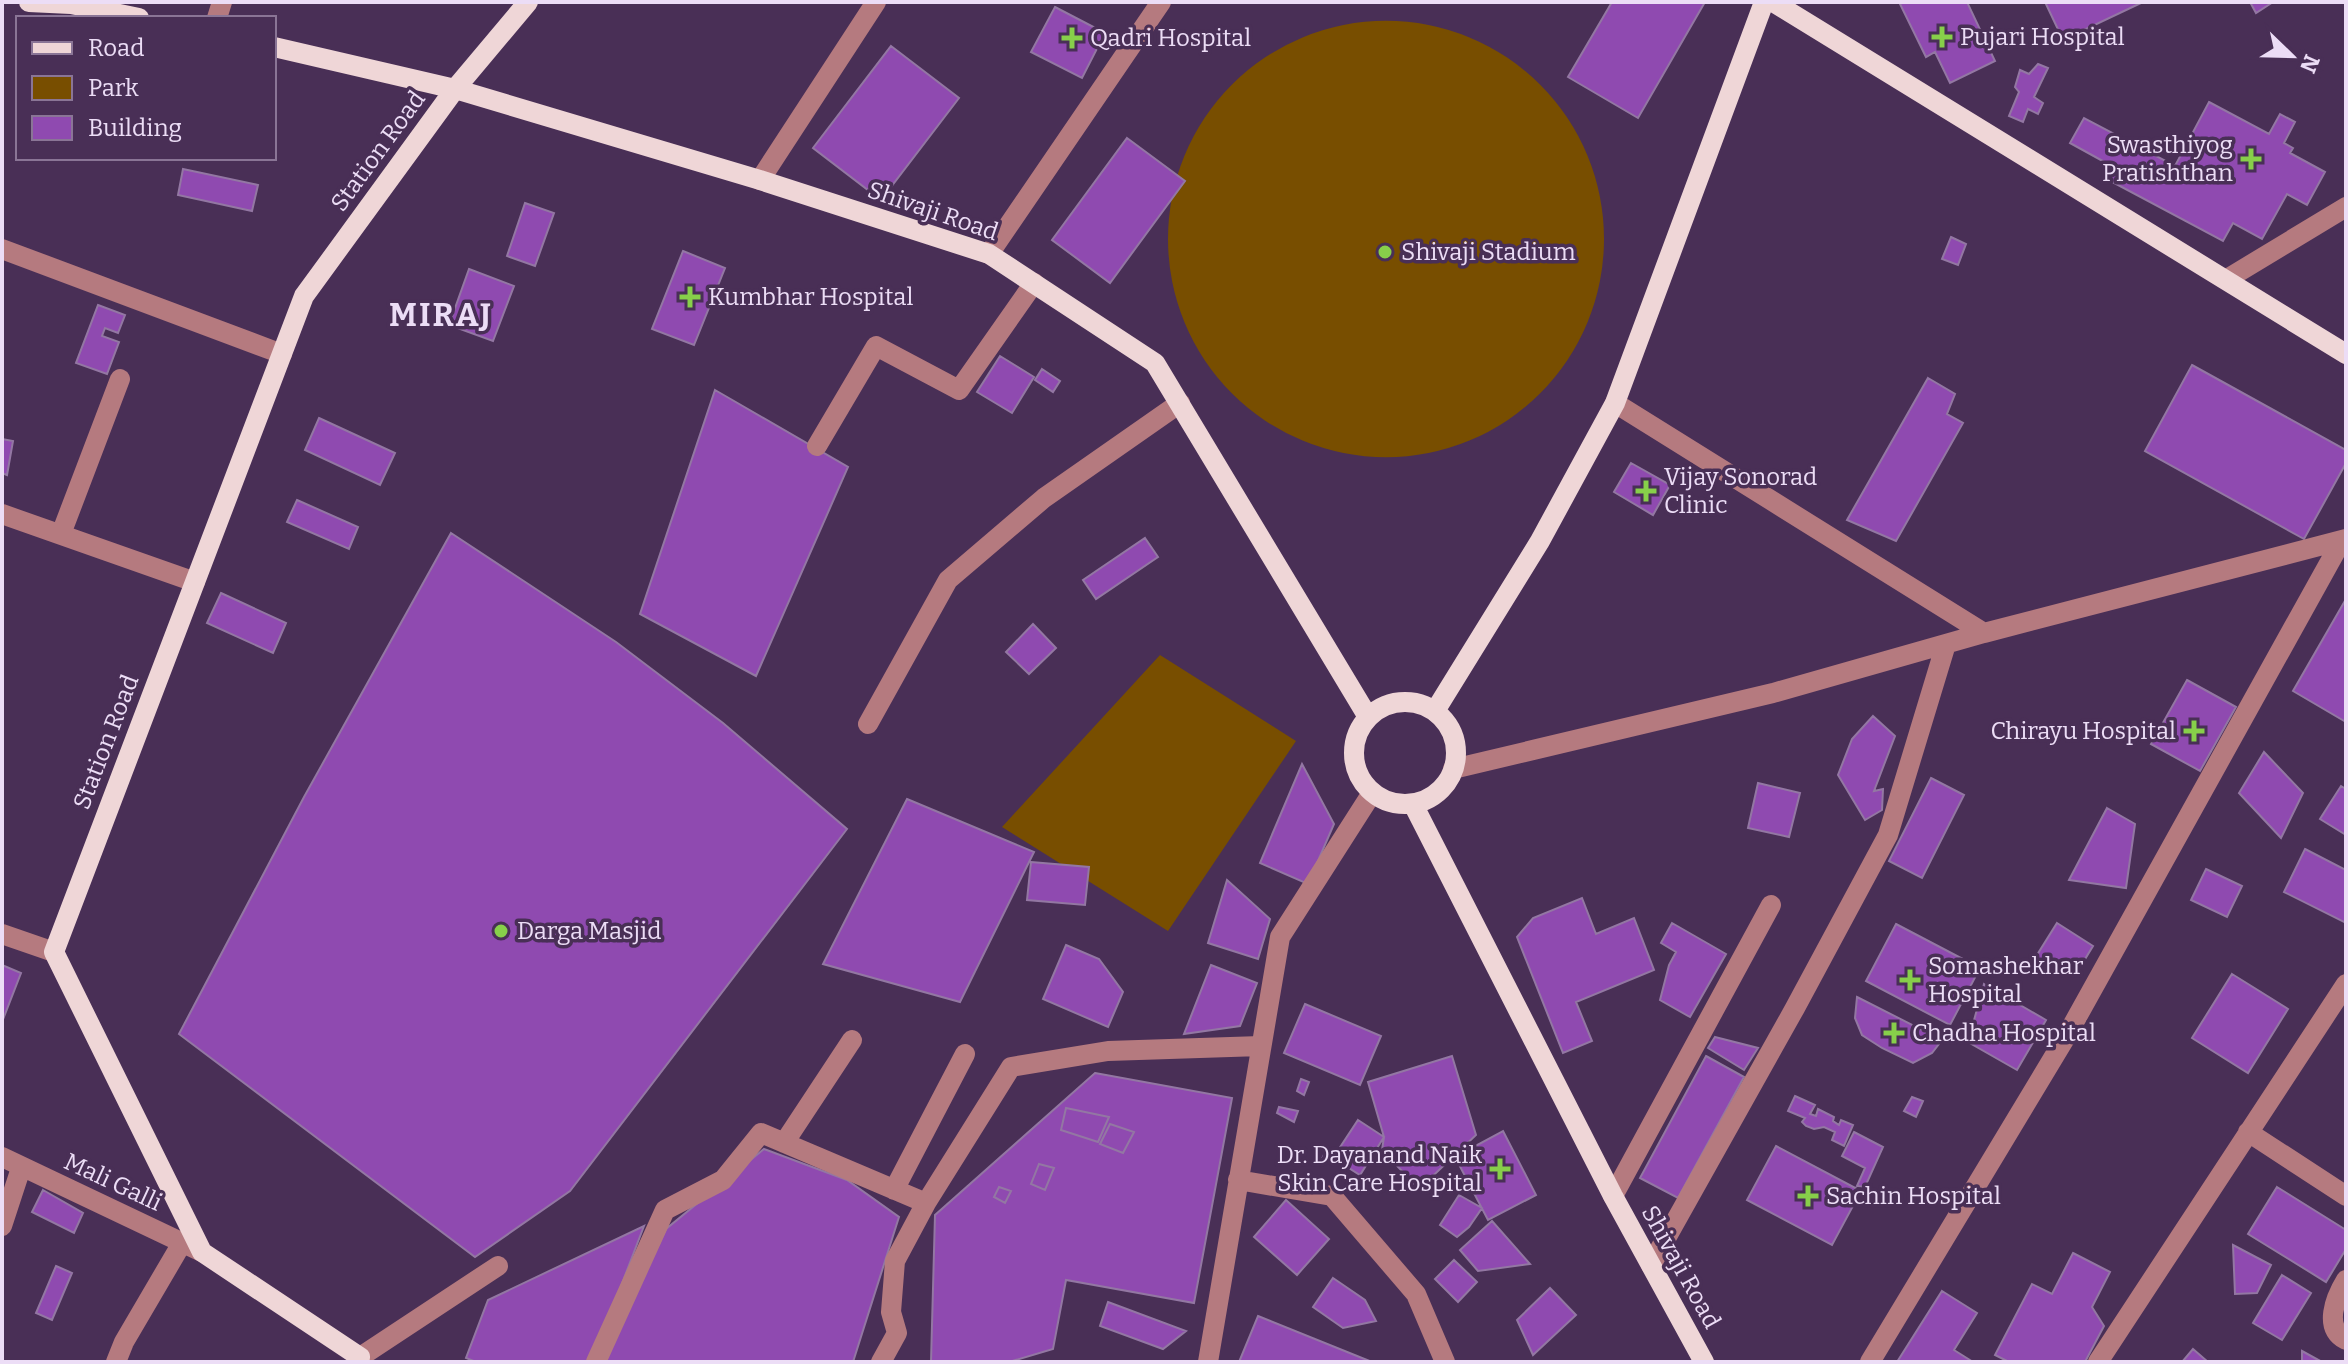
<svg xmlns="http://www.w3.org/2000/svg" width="2348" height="1364" font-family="Bitter,serif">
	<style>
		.green { fill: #784e00 }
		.building { fill: #8f4ab0; stroke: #9377a3; stroke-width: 2 }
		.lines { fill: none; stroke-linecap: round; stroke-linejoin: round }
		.minor { stroke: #b57a7f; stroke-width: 20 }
		.major { stroke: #efd6d7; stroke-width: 20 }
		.poi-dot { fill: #87cf4a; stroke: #492f56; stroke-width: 3 }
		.labels { text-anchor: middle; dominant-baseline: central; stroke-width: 7; stroke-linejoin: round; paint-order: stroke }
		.poi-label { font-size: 24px; fill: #ecddf6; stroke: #492f56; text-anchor: start }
		.street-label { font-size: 24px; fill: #ecddf6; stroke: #492f56 }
		.district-label { font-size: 32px; font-weight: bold; letter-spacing: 2px; fill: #ecddf6; stroke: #492f56 }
	</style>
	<rect width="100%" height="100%" fill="#492f56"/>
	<!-- green -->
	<path class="green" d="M1168 239a218 218 0 1 1 436 0a218 218 0 1 1-436 0Z
		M 1160,655 L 1296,741 L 1168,931 L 1002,827 Z"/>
	<!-- building -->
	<path class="building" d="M 1612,2 L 1705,2 L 1638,118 L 1568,77 Z
		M 1904,2 L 1967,2 L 1995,61 L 1950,83 L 1935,52 L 1926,57 L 1900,4 Z
		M 2045,2 L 2143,2 L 2063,40 Z
		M 2250,2 L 2273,2 L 2256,13 Z
		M 1055,7 L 1105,33 L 1082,78 L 1031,52 Z
		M 891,46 L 959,98 L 881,200 L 813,148 Z
		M 2038,64 L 2048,68 L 2034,97 L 2043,103 L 2038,114 L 2028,109 L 2023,122 L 2009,116 L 2019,92 L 2015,87 L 2020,70 L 2029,74 Z
		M 2209,102 L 2269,134 L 2280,114 L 2295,122 L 2284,143 L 2293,148 L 2290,153 L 2325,172 L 2307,205 L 2287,194 L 2262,239 L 2233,223 L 2223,241 L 2103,177 L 2110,165 L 2070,143 L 2084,118 L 2175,166 Z
		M 1127,138 L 1185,181 L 1110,283 L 1052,240 Z
		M 183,169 L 258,185 L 252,211 L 178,195 Z
		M 525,203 L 554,213 L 535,266 L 507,256 Z
		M 1951,237 L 1966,244 L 1958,265 L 1942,259 Z
		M 683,251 L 725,268 L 694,345 L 652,329 Z
		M 469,269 L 514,286 L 493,341 L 449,325 Z
		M 98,305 L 125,315 L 118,333 L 105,328 L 102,336 L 119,342 L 107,374 L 76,363 Z
		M 1000,356 L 1034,377 L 1012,413 L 977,392 Z
		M 2192,365 L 2346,450 L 2346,463 L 2304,539 L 2145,451 Z
		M 1042,369 L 1060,381 L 1053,392 L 1035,380 Z
		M 1928,378 L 1955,394 L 1947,414 L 1963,423 L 1896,541 L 1847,520 Z
		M 715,390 L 848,467 L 756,676 L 640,614 Z
		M 319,418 L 395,453 L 380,485 L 305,450 Z
		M 2,439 L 13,441 L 7,475 L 2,473 Z
		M 1631,463 L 1670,485 L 1653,515 L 1614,492 Z
		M 297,500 L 358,527 L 349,549 L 287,522 Z
		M 451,533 L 616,642 L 723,723 L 847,829 L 570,1191 L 475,1257 L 179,1034 L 304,797 Z
		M 1145,538 L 1158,557 L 1096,599 L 1083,580 Z
		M 221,593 L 286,623 L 273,653 L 207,623 Z
		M 2346,599 L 2346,722 L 2293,691 Z
		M 1033,624 L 1056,648 L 1029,674 L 1006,652 Z
		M 2187,680 L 2236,707 L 2200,771 L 2151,744 Z
		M 1873,716 L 1895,736 L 1874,791 L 1883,789 L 1882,810 L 1865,820 L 1838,775 L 1852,739 Z
		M 2264,752 L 2303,793 L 2281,838 L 2239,793 Z
		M 1302,764 L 1334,824 L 1308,884 L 1260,863 Z
		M 1931,778 L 1964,795 L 1922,878 L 1889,861 Z
		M 1758,783 L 1800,793 L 1789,837 L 1748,828 Z
		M 2341,786 L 2346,789 L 2346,835 L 2320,819 Z
		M 907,799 L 1034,852 L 960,1002 L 823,964 Z
		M 2107,808 L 2135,824 L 2126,888 L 2069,880 Z
		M 2305,849 L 2346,870 L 2346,923 L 2284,892 Z
		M 1031,862 L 1089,867 L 1085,905 L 1027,900 Z
		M 2206,869 L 2242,886 L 2227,917 L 2191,900 Z
		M 1227,880 L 1270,919 L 1258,959 L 1208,943 Z
		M 1582,898 L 1596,934 L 1634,918 L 1654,970 L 1576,1002 L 1592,1041 L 1563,1053 L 1517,937 L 1533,918 Z
		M 1672,923 L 1726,954 L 1690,1017 L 1660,1000 L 1669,965 L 1676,952 L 1661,943 Z
		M 2057,923 L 2093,946 L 2079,969 L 2025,974 Z
		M 1896,924 L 1980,968 L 1950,1025 L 1866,981 Z
		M 1066,945 L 1099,959 L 1123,992 L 1108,1027 L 1043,999 Z
		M 2,965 L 21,973 L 2,1022 Z
		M 1211,965 L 1257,983 L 1240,1026 L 1184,1034 Z
		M 2232,974 L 2288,1009 L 2248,1073 L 2192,1038 Z
		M 1984,984 L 2046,1020 L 2017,1070 L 1968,1042 Z
		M 1857,997 L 1942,1040 L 1932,1053 L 1913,1063 L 1882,1048 L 1862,1035 L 1855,1018 Z
		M 1305,1004 L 1381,1036 L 1360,1085 L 1284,1053 Z
		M 1715,1037 L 1758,1048 L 1744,1070 L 1708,1048 Z
		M 1452,1056 L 1476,1135 L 1419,1189 L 1382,1150 L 1384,1137 L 1368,1082 Z
		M 1706,1056 L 1744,1077 L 1678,1198 L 1640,1178 Z
		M 1095,1073 L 1232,1098 L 1194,1303 L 1066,1280 L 1053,1349 L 1009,1362 L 931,1362 L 935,1215 Z
		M 1301,1079 L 1309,1082 L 1304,1095 L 1297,1091 Z
		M 1795,1096 L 1815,1105 L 1810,1114 L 1816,1116 L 1818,1109 L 1834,1117 L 1833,1121 L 1839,1125 L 1841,1120 L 1853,1125 L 1844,1146 L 1832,1140 L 1835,1132 L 1824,1127 L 1814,1129 L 1806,1126 L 1802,1122 L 1805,1118 L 1788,1111 Z
		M 1912,1097 L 1923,1101 L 1916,1117 L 1904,1111 Z
		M 1279,1107 L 1298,1111 L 1294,1122 L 1277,1113 Z
		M 1066,1108 L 1109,1117 L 1098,1142 L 1061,1130 Z
		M 1358,1120 L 1384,1137 L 1360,1175 L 1333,1158 Z
		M 1110,1124 L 1134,1132 L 1123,1153 L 1100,1144 Z
		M 1503,1131 L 1536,1195 L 1488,1220 L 1455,1157 Z
		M 1854,1132 L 1883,1147 L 1865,1187 L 1857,1186 L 1865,1168 L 1842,1156 Z
		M 1776,1146 L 1861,1191 L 1832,1245 L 1747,1200 Z
		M 1327,1148 L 1332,1152 L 1326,1162 L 1321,1161 Z
		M 764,1149 L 847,1180 L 899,1217 L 853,1362 L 603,1362 L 666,1229 Z
		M 1039,1164 L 1054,1168 L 1045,1190 L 1031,1184 Z
		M 999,1187 L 1011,1191 L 1005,1203 L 994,1197 Z
		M 2277,1187 L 2346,1230 L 2346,1249 L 2326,1282 L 2248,1234 Z
		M 43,1190 L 83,1213 L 74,1233 L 32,1212 Z
		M 1459,1195 L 1482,1208 L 1469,1227 L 1457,1237 L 1440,1225 Z
		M 1286,1200 L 1329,1239 L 1297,1275 L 1254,1237 Z
		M 1492,1221 L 1530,1264 L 1478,1271 L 1460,1250 Z
		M 644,1226 L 592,1362 L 476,1362 L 466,1358 L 488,1300 Z
		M 2233,1245 L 2271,1265 L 2257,1293 L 2235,1294 Z
		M 2073,1253 L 2110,1272 L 2092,1307 L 2104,1326 L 2085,1362 L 2009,1362 L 1995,1355 L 2032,1284 L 2052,1294 Z
		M 1454,1260 L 1477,1282 L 1458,1302 L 1435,1279 Z
		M 56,1266 L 72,1273 L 52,1320 L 36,1313 Z
		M 2282,1275 L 2311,1293 L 2282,1340 L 2253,1323 Z
		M 1333,1278 L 1365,1300 L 1376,1321 L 1343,1328 L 1313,1307 Z
		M 1550,1288 L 1576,1315 L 1533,1355 L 1517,1320 Z
		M 1942,1291 L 1977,1313 L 1954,1350 L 1973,1362 L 1897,1362 Z
		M 1108,1302 L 1186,1331 L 1163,1349 L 1100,1326 Z
		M 1258,1316 L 1372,1362 L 1239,1362 Z
		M 2193,1349 L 2208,1362 L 2182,1362 Z
		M 2302,1351 L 2322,1362 L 2302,1362 Z"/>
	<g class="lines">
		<!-- minor -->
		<path class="minor" d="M 217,18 L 222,2
			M 760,180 L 876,2
			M 2,249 L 282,354
			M 989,254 L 1161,2
			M 2227,279 L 2346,207
			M 1615,403 L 1984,633
			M 817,446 L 876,346 L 959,390 L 1034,283
			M 2,514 L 195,582
			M 61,534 L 120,379
			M 868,724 L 948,580 L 1044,498 L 1180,403
			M 1453,769 L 1773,693 L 1984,633 L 2346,539
			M 2,934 L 54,952
			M 2248,1132 L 2346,1196
			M 784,1143 L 852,1040
			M 2,1157 L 202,1252
			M 1238,1180 L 1332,1196 L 1416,1294 L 1445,1362
			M 894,1190 L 965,1054
			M 1613,1196 L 1771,905
			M 2,1226 L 21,1168
			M 1651,1265 L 1795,1008 L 1888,835 L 1946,644
			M 2346,1280 C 2335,1298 2323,1328 2346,1340
			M 360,1357 L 498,1266
			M 116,1362 L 124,1342 L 182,1243
			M 596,1362 L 665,1210 L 723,1180 L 761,1133 L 926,1203 L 1011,1067 L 1108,1051 L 1261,1046
			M 881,1362 L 897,1333 L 891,1312 L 895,1261 L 926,1203
			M 1208,1362 L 1280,937 L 1372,793
			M 1870,1362 L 2067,1035 L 2342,540
			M 2098,1362 L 2346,984"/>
		<!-- major -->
		<path class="major" d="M 29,2 L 71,4 L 139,18
			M 1773,2 L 2346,354
			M 274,47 L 455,89 L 760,180 L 989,254 L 1155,363 L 1368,717
			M1354 753a51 51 0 1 1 102 0a51 51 0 1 1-102 0Z
			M 1435,711 L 1540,541 L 1615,403 L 1764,2
			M 1413,804 L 1613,1196 L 1704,1362
			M 359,1362 L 360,1357 L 202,1252 L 54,952 L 304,296 L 455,89 L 528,2"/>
	</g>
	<!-- markers -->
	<g class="poi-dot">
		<path d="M1938 25h8v8h8v8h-8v8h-8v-8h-8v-8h8z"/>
		<path d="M1068 26h8v8h8v8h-8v8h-8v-8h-8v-8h8z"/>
		<path d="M2247 147h8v8h8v8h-8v8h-8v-8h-8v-8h8z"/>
		<circle cx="1385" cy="252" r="8"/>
		<path d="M686 285h8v8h8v8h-8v8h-8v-8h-8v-8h8z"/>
		<path d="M1642 479h8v8h8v8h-8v8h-8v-8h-8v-8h8z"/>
		<path d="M2190 719h8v8h8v8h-8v8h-8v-8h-8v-8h8z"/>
		<circle cx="501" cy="931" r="8"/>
		<path d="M1906 968h8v8h8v8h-8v8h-8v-8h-8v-8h8z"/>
		<path d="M1890 1021h8v8h8v8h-8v8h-8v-8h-8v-8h8z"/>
		<path d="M1496 1157h8v8h8v8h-8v8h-8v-8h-8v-8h8z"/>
		<path d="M1804 1184h8v8h8v8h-8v8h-8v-8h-8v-8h8z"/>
	</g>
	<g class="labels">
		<!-- poi labels -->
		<g class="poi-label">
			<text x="1960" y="37">Pujari Hospital</text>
			<text x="1090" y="38">Qadri Hospital</text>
			<text x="2233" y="145" text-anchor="end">Swasthiyog<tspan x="2233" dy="28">Pratishthan</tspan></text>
			<text x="1401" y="252">Shivaji Stadium</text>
			<text x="708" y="297">Kumbhar Hospital</text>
			<text x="1664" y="477">Vijay Sonorad<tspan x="1664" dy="28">Clinic</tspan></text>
			<text x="2176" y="731" text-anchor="end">Chirayu Hospital</text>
			<text x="517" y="931">Darga Masjid</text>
			<text x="1928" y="966">Somashekhar<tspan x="1928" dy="28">Hospital</tspan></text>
			<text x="1912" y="1033">Chadha Hospital</text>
			<text x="1482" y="1155" text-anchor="end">Dr. Dayanand Naik<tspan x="1482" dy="28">Skin Care Hospital</tspan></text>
			<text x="1826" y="1196">Sachin Hospital</text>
		</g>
		<!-- street labels -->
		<g class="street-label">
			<text transform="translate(378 151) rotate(-54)">Station Road</text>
			<text transform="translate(933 211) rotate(19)">Shivaji Road</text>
			<text transform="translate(106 742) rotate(-69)">Station Road</text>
			<text transform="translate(113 1182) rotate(25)">Mali Galli</text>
			<text transform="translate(1681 1267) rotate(61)">Shivaji Road</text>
		</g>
		<!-- district labels -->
		<g class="district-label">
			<text x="441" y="315">MIRAJ</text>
		</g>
	</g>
	<!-- border -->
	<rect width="2348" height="1364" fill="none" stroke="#ecddf6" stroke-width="8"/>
	<!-- legend -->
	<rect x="16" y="16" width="260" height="144" fill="#492f56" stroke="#8a7596" stroke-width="2"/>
	<rect x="32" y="42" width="40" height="12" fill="#efd6d7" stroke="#8a7596" stroke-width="2"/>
	<text x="88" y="56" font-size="24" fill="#ecddf6">Road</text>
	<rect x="32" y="76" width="40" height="24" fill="#784e00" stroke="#8a7596" stroke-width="2"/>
	<text x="88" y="96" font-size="24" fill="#ecddf6">Park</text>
	<rect x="32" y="116" width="40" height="24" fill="#8f4ab0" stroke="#8a7596" stroke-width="2"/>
	<text x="88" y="136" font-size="24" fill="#ecddf6">Building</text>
	<!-- north arrow -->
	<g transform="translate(2292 56) rotate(113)" stroke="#492f56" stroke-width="6" paint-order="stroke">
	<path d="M0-6L14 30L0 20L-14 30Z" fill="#ecddf6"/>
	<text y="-12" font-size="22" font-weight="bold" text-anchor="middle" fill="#ecddf6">N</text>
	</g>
</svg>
